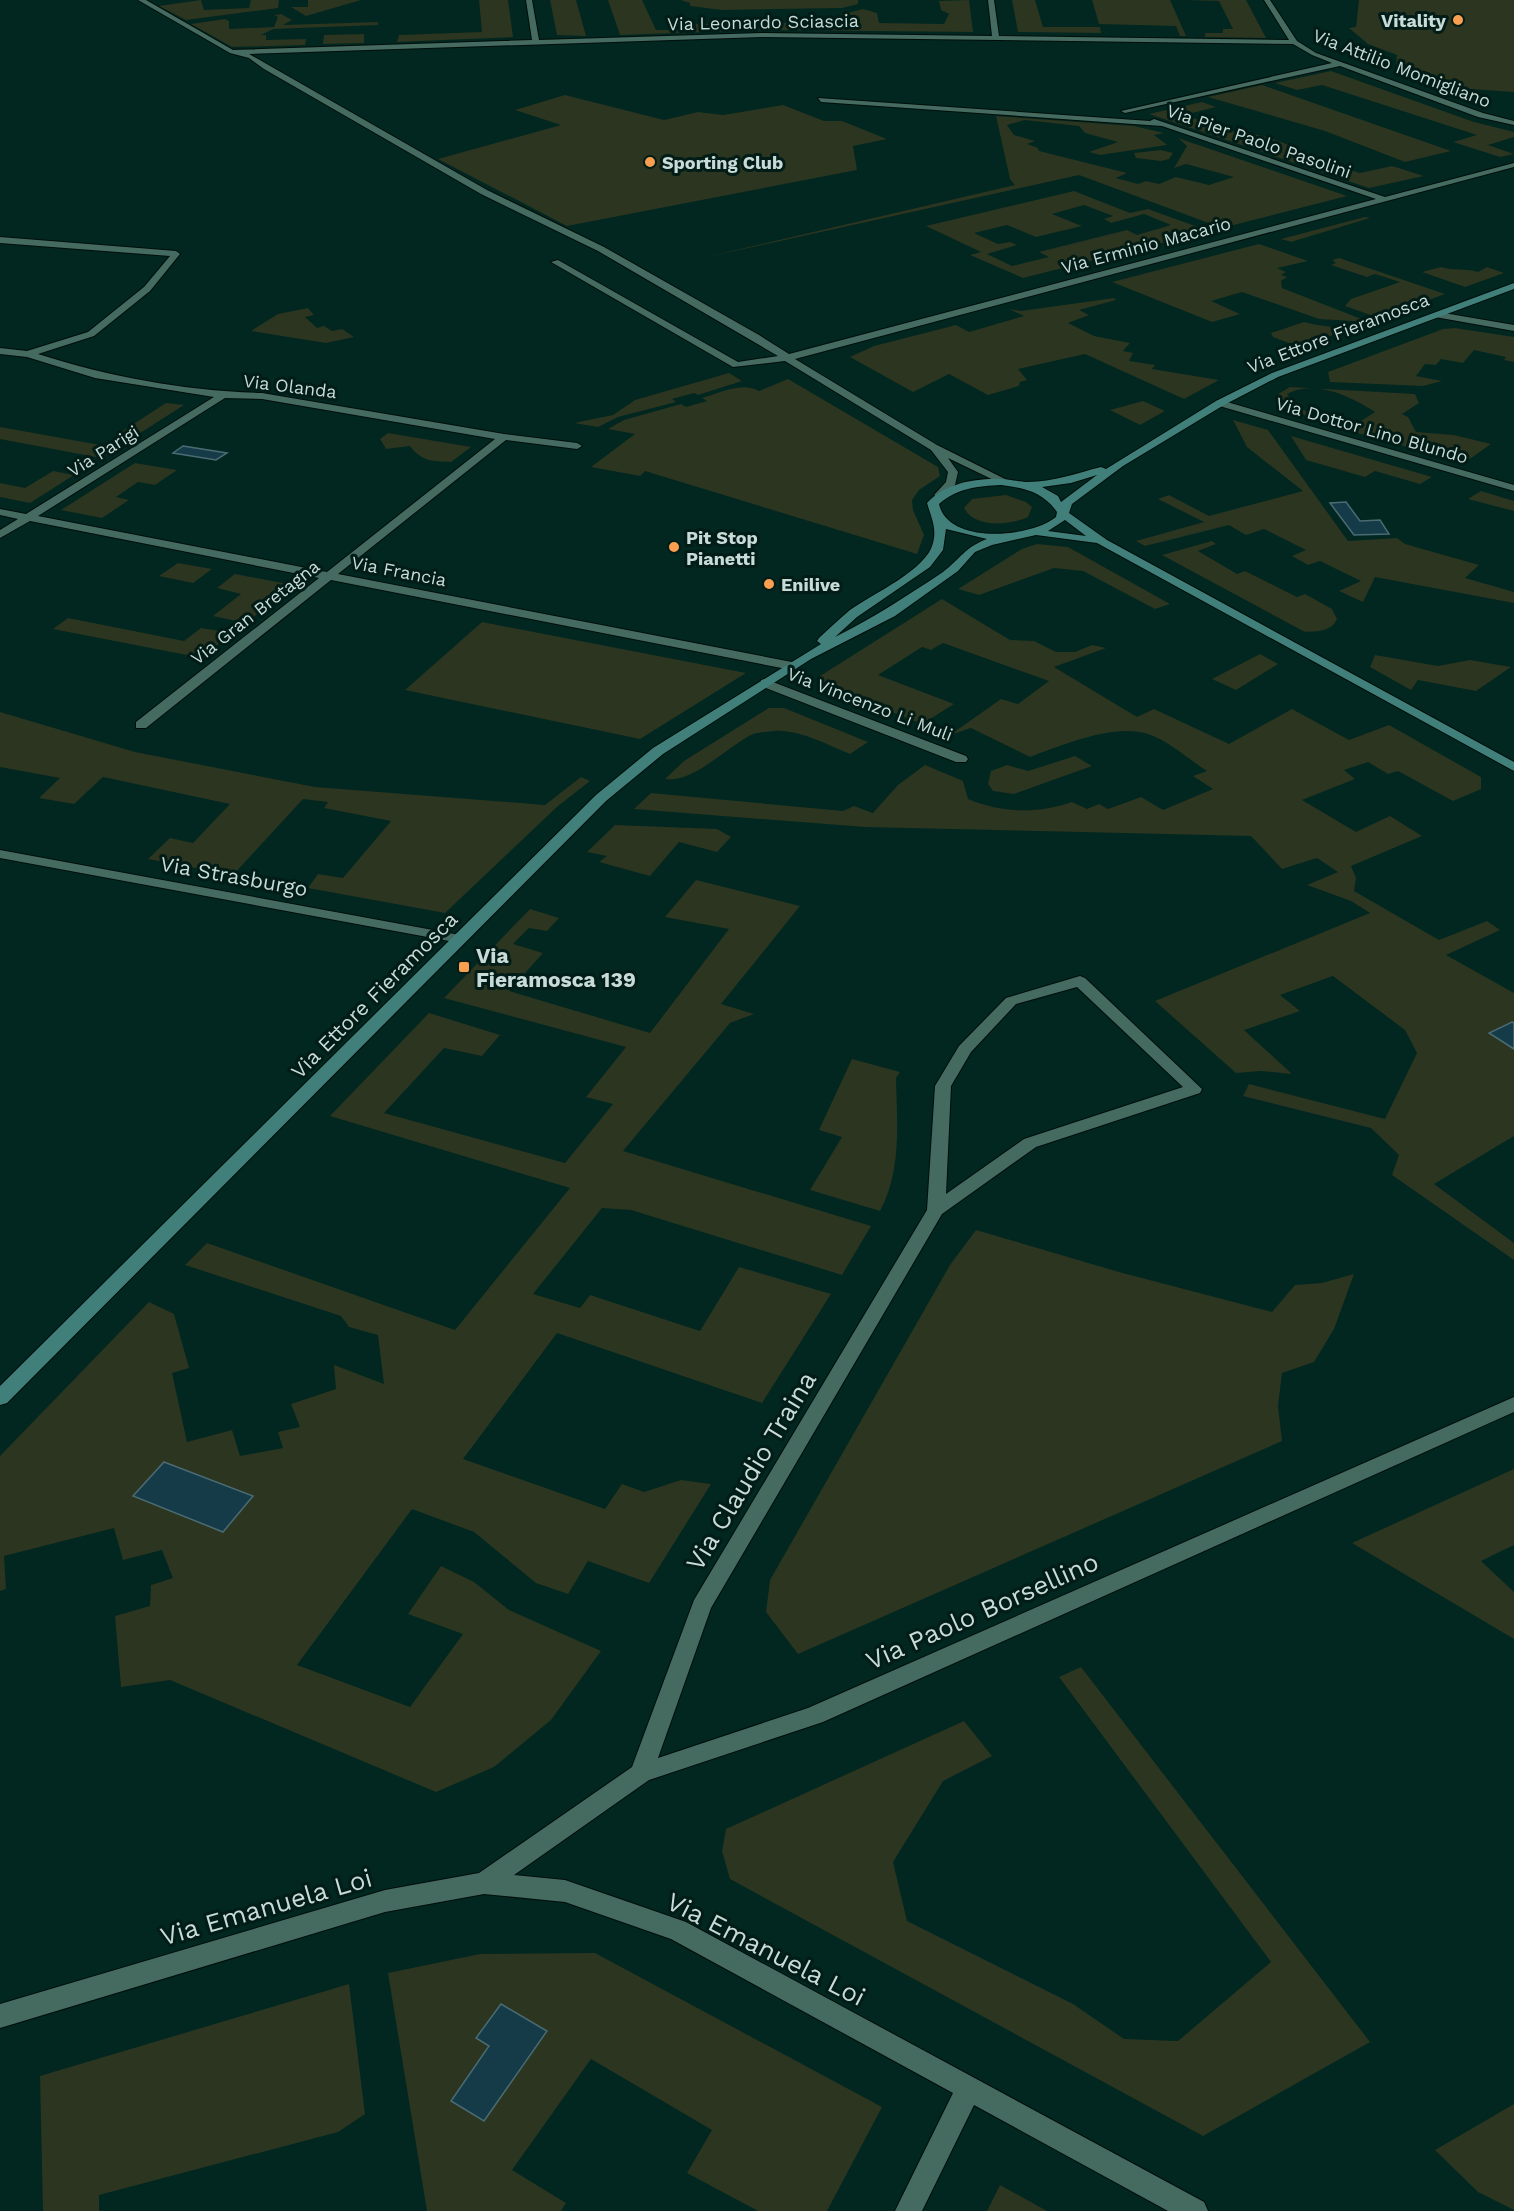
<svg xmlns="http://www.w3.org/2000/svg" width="1514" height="2211" font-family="'Work Sans',sans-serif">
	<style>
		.green { fill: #2b3520; fill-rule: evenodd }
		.water { fill: #153b48; stroke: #4b6b73; stroke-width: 1.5 }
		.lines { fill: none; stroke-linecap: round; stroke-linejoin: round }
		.minor-casing { stroke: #000e0a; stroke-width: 2 }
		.secondary-casing { stroke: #000e0a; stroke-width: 2 }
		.minor { fill: #456a60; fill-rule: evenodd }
		.secondary { fill: #407f7a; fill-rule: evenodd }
		.poi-dot { fill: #fa9f4f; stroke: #021c17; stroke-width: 2 }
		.labels { text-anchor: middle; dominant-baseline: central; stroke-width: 6; stroke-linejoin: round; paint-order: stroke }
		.far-poi-label { font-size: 18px; font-weight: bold; fill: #c8dbd6; stroke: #021c17; text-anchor: start }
		.far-street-label { font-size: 18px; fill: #c8dbd6; stroke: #021c17 }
		.street-label { font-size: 21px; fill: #c8dbd6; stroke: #021c17 }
		.poi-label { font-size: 21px; font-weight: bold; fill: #c8dbd6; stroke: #021c17; text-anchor: start }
		.near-street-label { font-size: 26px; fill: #c8dbd6; stroke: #021c17 }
	</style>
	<rect width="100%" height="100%" fill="#012720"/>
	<!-- green -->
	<path class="green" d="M 201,0 L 204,10 L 249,8 L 251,0 L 282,0 L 279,0 L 278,8 L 186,20 L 159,6 Z
		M 308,0 L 361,0 L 306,16 L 291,7 L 308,7 Z
		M 479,0 L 508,0 L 513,37 L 397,42 L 399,35 L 482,32 Z
		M 550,0 L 576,0 L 586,36 L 557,35 Z
		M 608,0 L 642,0 L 656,30 L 696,30 L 696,24 L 853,22 L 852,15 L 840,15 L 863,9 L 877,13 L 879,23 L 944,24 L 949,14 L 941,10 L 939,1 L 969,0 L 973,32 L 761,30 L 620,35 Z
		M 680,0 L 858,0 L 858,4 L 842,8 L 722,10 L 690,6 L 690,3 Z
		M 1012,0 L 1035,0 L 1043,27 L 1100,27 L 1101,33 L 1018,32 Z
		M 1092,0 L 1170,0 L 1186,36 L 1180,36 L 1176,26 L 1099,24 Z
		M 1184,0 L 1246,0 L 1266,38 L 1205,37 L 1205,33 L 1223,33 L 1223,29 L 1233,29 L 1219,1 Z
		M 1359,0 L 1514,0 L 1514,92 L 1427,86 L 1395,75 L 1397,55 L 1368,44 L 1349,28 L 1356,27 Z
		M 281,14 L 292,20 L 283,25 L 378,22 L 378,25 L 273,29 L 261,35 L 266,35 L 266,40 L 306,39 L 305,45 L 232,47 L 191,24 L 225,19 L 229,21 L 229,29 L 274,27 L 278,17 L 274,15 Z
		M 364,34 L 364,43 L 323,44 L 324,35 Z
		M 1331,71 L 1474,122 L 1514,132 L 1514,137 L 1488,145 L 1514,154 L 1500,157 L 1453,142 L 1477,135 L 1322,85 L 1297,90 L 1275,83 Z
		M 1262,85 L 1451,151 L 1405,162 L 1325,131 L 1208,97 Z
		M 565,95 L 664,120 L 698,112 L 723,115 L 783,105 L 824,121 L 842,121 L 887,139 L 853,146 L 857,170 L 567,226 L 438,159 L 561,125 L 515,110 Z
		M 1202,102 L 1216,107 L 1184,115 L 1244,135 C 1261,131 1285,145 1302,150 L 1296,152 L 1360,173 L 1392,166 L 1424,176 L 1369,188 L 1149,114 Z
		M 996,116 L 1134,126 L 1164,133 L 1154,135 L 1167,145 L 1100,155 L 1089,152 L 1118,142 L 1085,133 L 1079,126 L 1025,120 L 1007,125 L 1014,135 L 1035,141 L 1027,144 L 1038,148 L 1039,151 L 1127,173 L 1116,178 L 1138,184 L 1146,181 L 1159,184 L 1176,177 L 1209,185 L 1234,177 L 1186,164 L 1174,168 L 1187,146 L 1178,138 L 1347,196 L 1222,228 L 1079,175 L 698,259 L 1015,185 L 1010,179 Z
		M 1161,150 L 1173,153 L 1169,159 L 1161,161 L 1136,158 L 1134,153 Z
		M 1074,191 L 1130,213 L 1148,209 L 1209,231 L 1023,278 L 970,255 L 981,252 L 926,226 ZM 1084,205 L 1113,216 L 1104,219 L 1111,223 L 1144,214 L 1171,225 L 1137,235 L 1127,230 L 1039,252 L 1049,257 L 1012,266 L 987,254 L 1017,245 L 1010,242 L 998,244 L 974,233 L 1007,225 L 1036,237 L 1082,226 L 1052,214 Z
		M 1365,217 L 1370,218 L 1291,242 L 1281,239 Z
		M 1259,244 L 1308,261 L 1277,268 L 1286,272 L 1281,275 L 1287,277 L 1281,281 L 1282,288 L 1369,322 L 1319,319 L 1242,292 L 1211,301 L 1240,314 L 1212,322 L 1112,282 Z
		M 1339,258 L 1445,294 L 1379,318 L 1345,306 L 1351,299 L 1400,282 L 1375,274 L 1367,277 L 1331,265 L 1336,263 L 1332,260 Z
		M 1441,267 C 1454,271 1465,268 1478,272 L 1487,267 L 1504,273 L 1465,287 L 1422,272 Z
		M 1114,298 L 1116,300 L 1079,310 L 1089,315 L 1068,323 L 1094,336 L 1130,343 L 1123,351 L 1133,353 L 1129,361 L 1155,365 L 1152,369 L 1219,380 L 1184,399 L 1085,354 L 1018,369 L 1027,380 L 1020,382 L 1019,386 L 988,395 L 949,374 L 913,392 L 850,357 L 874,346 L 956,325 L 969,332 L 1024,316 L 1009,309 L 1021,311 Z
		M 308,308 L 314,315 L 305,317 L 317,328 L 324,326 L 332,331 L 342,329 L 354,337 L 326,343 L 251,331 L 278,314 Z
		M 1304,322 C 1318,326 1332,326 1347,330 L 1299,347 L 1273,337 L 1271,333 Z
		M 1455,328 L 1514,337 L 1514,362 L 1504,360 L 1506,357 L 1474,350 L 1463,363 L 1441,359 L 1436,365 L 1425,364 L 1416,376 L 1442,381 L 1423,386 L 1330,382 L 1328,372 L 1443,329 Z
		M 729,373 L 742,381 L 698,395 L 694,393 L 672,399 L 676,402 L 618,417 L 598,427 L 574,423 L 613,415 L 635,400 Z
		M 788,379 L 938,467 L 940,476 L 919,490 L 912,500 L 913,510 L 924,535 L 917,554 L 645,471 L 640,476 L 591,467 L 635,434 L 608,429 L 624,420 L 681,404 L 686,407 L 707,401 L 702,398 C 719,393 743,381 759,391 Z
		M 1290,387 L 1415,394 L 1419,403 L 1402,414 L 1408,417 L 1416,432 L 1454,435 L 1491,444 L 1464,463 L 1347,430 L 1375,412 C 1351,397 1316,379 1287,394 L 1294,404 L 1311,414 L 1307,417 L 1275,396 Z
		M 1143,401 L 1165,411 L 1140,425 L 1110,410 Z
		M 166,403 L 184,405 L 137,435 L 115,436 Z
		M 1233,420 L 1268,430 L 1348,541 L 1397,538 L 1405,544 L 1479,565 L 1465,578 L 1514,592 L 1514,603 L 1375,577 L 1363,602 L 1339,591 L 1361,581 L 1320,561 L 1308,565 L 1292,556 L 1306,550 L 1264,529 L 1246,535 L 1229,525 L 1145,546 L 1136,541 L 1204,522 L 1158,499 L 1169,495 L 1209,516 L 1303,491 L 1247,447 Z
		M 0,427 L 117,448 L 101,458 L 0,439 Z
		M 388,433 L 471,447 L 451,462 C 432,461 422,462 410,446 L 386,449 L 380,439 Z
		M 1291,436 L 1432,477 L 1420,484 L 1375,471 L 1365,477 L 1306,460 Z
		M 135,463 L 177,470 L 155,485 L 138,482 L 116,497 L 129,500 L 102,518 L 61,510 Z
		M 53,471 L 74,475 L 30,503 L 0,497 L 0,483 L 25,488 Z
		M 1481,491 L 1514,501 L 1514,511 L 1468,499 Z
		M 1006,495 L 1026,502 L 1032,507 L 1028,517 C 1011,525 975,529 964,508 L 972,499 Z
		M 1212,541 L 1216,544 L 1198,551 L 1237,574 L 1245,571 L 1297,597 L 1305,594 L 1332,609 L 1337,619 C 1331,632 1318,631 1305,632 L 1162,555 Z
		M 1037,544 L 1068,547 L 1170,604 L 1155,609 L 1083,571 L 1054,568 L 979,595 L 958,589 L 1022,549 Z
		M 178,563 L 212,569 L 193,583 L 159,576 Z
		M 235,574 L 293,585 L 246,623 L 213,616 L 241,594 L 217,588 Z
		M 942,599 L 1010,640 L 1034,641 L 1056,652 L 1075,652 L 1092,645 L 1106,648 L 1054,667 L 1137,717 L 1154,709 L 1229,744 L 1292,709 L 1349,740 L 1389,725 L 1481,777 L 1481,789 L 1453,801 L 1398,771 L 1388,774 L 1368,762 L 1344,770 L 1355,779 L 1302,800 L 1356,832 L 1390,816 L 1422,836 L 1351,866 L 1356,878 L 1354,891 L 1439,940 L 1487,921 L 1500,930 L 1446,955 L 1514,993 L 1514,1136 L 1434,1184 L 1514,1243 L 1514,1260 L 1392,1175 L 1399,1155 L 1371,1128 L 1243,1096 L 1249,1084 L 1385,1119 L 1417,1053 L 1405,1030 L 1333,976 L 1280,995 L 1300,1011 L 1244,1030 L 1292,1074 L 1261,1071 L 1236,1073 L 1155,1001 L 1370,913 L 1351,901 L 1307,885 L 1338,872 L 1317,858 L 1282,869 L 1251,836 L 865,827 L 634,809 L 651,793 L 843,811 L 854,806 L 873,813 L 898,785 L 925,765 L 963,781 L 968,799 C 1002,813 1037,814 1072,802 L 1087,809 L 1099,804 L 1108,809 L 1141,797 L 1163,810 L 1213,789 L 1193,776 L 1207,771 C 1188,759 1169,741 1148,734 C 1115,723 1062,745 1030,757 L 971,728 L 950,735 L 1001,699 L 1018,704 L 1049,681 L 943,643 L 931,650 L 922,647 L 878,675 L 954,704 L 922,724 L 820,684 L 820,676 Z
		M 68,618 L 184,641 L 201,628 L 232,633 L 202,658 L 53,629 Z
		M 482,622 L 746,673 L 640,739 L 405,690 Z
		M 1260,654 L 1278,664 L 1236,690 L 1212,679 Z
		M 1375,655 L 1438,666 L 1470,660 L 1511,667 L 1476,691 L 1418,680 L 1411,690 L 1370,667 Z
		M 769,708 L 784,708 L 868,742 L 850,754 C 827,745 799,729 774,731 C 767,732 757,732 751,735 C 727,747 692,784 665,779 L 684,761 Z
		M 0,712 L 135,752 L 315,787 L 545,805 L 581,777 L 590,781 L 558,806 L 445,913 L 308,888 L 318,874 L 343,878 L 391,821 L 324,808 L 328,802 L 303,799 L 233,875 L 148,859 L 170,838 L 193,843 L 230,804 L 103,777 L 74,804 L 39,798 L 60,778 L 0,767 Z
		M 1075,756 L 1092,766 L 1014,794 L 993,791 L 988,784 L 991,771 L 1007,765 L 1028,771 Z
		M 615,825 L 717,829 L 731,837 L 717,852 L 679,842 L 650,876 L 599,862 L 607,856 L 587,852 Z
		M 696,880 L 800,906 L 721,1004 L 754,1014 L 730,1023 L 623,1151 L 871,1226 L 842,1275 L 631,1210 L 602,1208 L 533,1294 L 580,1308 L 590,1295 L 700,1331 L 739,1267 L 831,1294 L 762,1403 L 557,1333 L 463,1459 L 605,1509 L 622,1484 L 644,1492 L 681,1480 L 711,1484 L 649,1583 L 588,1561 L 568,1594 L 536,1583 L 474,1532 L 412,1509 L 297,1665 L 410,1707 L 463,1634 L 408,1614 L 441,1566 L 474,1582 L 509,1610 L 601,1651 L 551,1720 L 494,1767 L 436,1792 L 170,1680 L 121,1687 L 115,1616 L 150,1606 L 151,1585 L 173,1578 L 162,1550 L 123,1560 L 114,1528 L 4,1556 L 6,1589 L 0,1591 L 0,1456 L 149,1302 L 174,1314 L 189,1368 L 172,1373 L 187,1442 L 232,1430 L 240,1456 L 283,1448 L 278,1432 L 300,1427 L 291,1404 L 336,1389 L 334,1365 L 384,1384 L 378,1335 L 349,1327 L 341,1316 L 185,1265 L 207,1243 L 455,1330 L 570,1188 L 330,1116 L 429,1013 L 500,1035 L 482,1056 L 444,1048 L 384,1113 L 565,1163 L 613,1104 L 586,1097 L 626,1047 L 444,998 L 530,909 L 559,918 L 547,931 L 529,928 L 513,944 L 543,953 L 509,991 L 650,1033 L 729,929 L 665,917 Z
		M 852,1059 L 900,1072 L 896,1078 C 897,1122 902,1170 880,1211 L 810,1190 L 842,1137 L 819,1130 Z
		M 976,1230 L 1119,1272 L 1272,1312 L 1295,1285 L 1322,1283 L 1354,1274 L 1334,1329 L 1314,1362 L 1282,1373 L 1278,1406 L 1282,1441 L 798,1654 L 766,1612 L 770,1580 L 950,1265 Z
		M 1514,1469 L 1514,1545 L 1481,1561 L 1514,1592 L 1514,1639 L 1352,1543 Z
		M 1081,1667 L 1370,2042 L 1203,2136 L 730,1879 L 722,1851 L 726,1829 L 964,1721 L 992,1756 L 943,1781 L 893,1862 L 907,1921 L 1073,2004 L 1124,2039 L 1178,2041 L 1271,1962 L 1059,1677 Z
		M 595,1953 L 882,2107 L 827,2211 L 758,2211 L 687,2173 L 712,2130 L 591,2059 L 512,2170 L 566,2203 L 561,2211 L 427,2211 L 388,1973 L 480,1954 Z
		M 349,1984 L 365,2114 L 338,2132 L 99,2195 L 99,2211 L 43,2211 L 40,2076 Z
		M 1514,2104 L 1514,2210 L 1478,2192 L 1435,2150 Z
		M 1000,2185 L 1047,2211 L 987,2211 Z"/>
	<!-- water -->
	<path class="water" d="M 183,446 L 227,453 L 216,460 L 173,453 Z
		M 1346,502 L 1360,521 L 1380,520 L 1389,534 L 1354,535 L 1330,503 Z
		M 1512,1022 L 1514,1023 L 1514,1049 L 1489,1033 Z
		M 164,1462 L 253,1496 L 223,1532 L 133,1496 Z
		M 501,2004 L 547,2031 L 484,2121 L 451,2101 L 489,2046 L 476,2038 Z"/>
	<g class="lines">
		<defs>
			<path id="minor" d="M 138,0 L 146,0 L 233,50 L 532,40 L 526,0 L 532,0 L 539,40 L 762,33 L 992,36 L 988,0 L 994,0 L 999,36 L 1289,40 L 1264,0 L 1270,0 L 1297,41 L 1316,53 L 1483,113 L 1514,121 L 1514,125 L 1478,117 L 1340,66 L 1125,113 L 1121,111 L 1332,63 L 1312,55 L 1293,44 L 762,37 L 249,54 L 487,190 L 604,247 L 759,335 L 789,354 L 1376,199 L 1162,126 L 821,102 L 818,98 L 1150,121 L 1154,119 L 1385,197 L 1514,163 L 1514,167 L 795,359 L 937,445 L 1013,483 L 1004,485 L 948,458 L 958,472 L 955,485 L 939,498 L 934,495 L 946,482 L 948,472 L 931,450 L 785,361 L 733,367 L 551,262 L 558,260 L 738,362 L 778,356 L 598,251 L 481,194 L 264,69 L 249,58 L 230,53 Z
				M 0,237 L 176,251 L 180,254 L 150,291 L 94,336 L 38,354 C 110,377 186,391 262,393 L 504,434 L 577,443 L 582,446 L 577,449 L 506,440 L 338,574 L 792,662 L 798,666 L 792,670 L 331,580 L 146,728 L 136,728 L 136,722 L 319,578 L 30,521 L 0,538 L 0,530 L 18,519 L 0,515 L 0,509 L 26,514 L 214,397 L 95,378 L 27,357 L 0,354 L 0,348 L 27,351 L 88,332 L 144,287 L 170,256 L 0,243 ZM 225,398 L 262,399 L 495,439 L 327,572 L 38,516 Z
				M 1438,312 L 1514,325 L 1514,331 L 1435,317 L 1433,315 Z
				M 1220,400 L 1514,485 L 1514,491 L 1216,405 L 1216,401 Z
				M 765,679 L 966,756 L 968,759 L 966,762 L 956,762 L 761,686 L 761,680 Z
				M 0,850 L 460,935 L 467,939 L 460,943 L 0,858 Z
				M 1080,976 L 1085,978 L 1202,1089 L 1200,1093 L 1036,1147 L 942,1214 L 711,1608 L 658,1758 L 808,1708 L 1514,1397 L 1514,1412 L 823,1722 L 649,1780 L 514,1875 L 565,1880 L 686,1922 L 1204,2202 L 1208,2211 L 1168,2211 L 974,2105 L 922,2211 L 895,2211 L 953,2093 L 671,1939 L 565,1902 L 484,1894 L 385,1912 L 0,2028 L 0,2004 L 385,1890 L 479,1873 L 632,1767 L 694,1600 L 927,1210 L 935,1086 L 959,1046 L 1006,998 ZM 1077,987 L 1183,1087 L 1024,1139 L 946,1194 L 951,1086 L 971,1052 L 1016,1004 Z"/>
			<path id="secondary" d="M 1514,283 L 1514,289 L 1278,377 L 1224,405 L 1123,466 L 1072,504 L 1069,513 L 1107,540 L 1514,762 L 1514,771 L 1097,543 L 1036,535 L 992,545 L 975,552 L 958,571 L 895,616 L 811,659 L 663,754 L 606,801 L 7,1403 L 0,1405 L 0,1386 L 596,795 L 653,748 L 821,644 L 817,641 L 819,638 C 829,629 839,619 850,610 C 872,594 927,570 933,543 C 937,528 931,517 927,503 C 945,483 975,478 1000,479 C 1010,479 1019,482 1028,482 C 1053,482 1077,473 1101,467 L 1106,469 L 1216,401 L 1272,373 ZM 1097,475 L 1061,502 L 1058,496 L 1042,487 L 1071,483 ZM 1001,485 C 1025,488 1043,492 1057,512 L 1056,517 C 1030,538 948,545 939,504 C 957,488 978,486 1001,485 ZM 1065,520 L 1086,536 L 1048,531 ZM 946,529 L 987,539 C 965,547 960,559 943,572 C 907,596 873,618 835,637 L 857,617 L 930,567 L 943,550 Z"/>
		</defs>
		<!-- minor casing -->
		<use href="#minor" class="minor-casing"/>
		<!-- secondary casing -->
		<use href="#secondary" class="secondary-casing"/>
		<!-- minor -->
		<use href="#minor" class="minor"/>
		<!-- secondary -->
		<use href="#secondary" class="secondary"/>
	</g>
	<!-- markers -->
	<g class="poi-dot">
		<circle cx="1458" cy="20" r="6"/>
		<circle cx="650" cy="162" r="6"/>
		<circle cx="674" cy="547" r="6"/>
		<circle cx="769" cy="584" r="6"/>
		<rect x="458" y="961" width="12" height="12" rx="3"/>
	</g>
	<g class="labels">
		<!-- far-poi labels -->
		<g class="far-poi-label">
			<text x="1446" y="20" text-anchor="end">Vitality</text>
			<text x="662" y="162">Sporting Club</text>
			<text x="686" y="537">Pit Stop<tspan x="686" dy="21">Pianetti</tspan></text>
			<text x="781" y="584">Enilive</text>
		</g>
		<!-- far-street labels -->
		<g class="far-street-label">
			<text transform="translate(763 22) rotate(-1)">Via Leonardo Sciascia</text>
			<text transform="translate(1402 68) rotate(21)">Via Attilio Momigliano</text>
			<text transform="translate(1259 141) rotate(19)">Via Pier Paolo Pasolini</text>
			<text transform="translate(1146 245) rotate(-15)">Via Erminio Macario</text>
			<text transform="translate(1338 333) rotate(-21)">Via Ettore Fieramosca</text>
			<text transform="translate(290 386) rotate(7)">Via Olanda</text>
			<text transform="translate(1372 430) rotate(16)">Via Dottor Lino Blundo</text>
			<text transform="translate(103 451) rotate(-32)">Via Parigi</text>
			<text transform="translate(399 571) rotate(11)">Via Francia</text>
			<text transform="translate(255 612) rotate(-38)">Via Gran Bretagna</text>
			<text transform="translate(870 704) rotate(21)">Via Vincenzo Li Muli</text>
		</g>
		<!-- street labels -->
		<g class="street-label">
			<text transform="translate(234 876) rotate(10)">Via Strasburgo</text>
			<text transform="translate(374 995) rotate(-45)">Via Ettore Fieramosca</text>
		</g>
		<!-- poi labels -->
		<g class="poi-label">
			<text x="476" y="955">Via<tspan x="476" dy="24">Fieramosca 139</tspan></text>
		</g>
		<!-- near-street labels -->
		<g class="near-street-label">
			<text transform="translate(751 1471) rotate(-59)">Via Claudio Traina</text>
			<text transform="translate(982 1611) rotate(-24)">Via Paolo Borsellino</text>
			<text transform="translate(266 1907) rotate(-16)">Via Emanuela Loi</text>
			<text transform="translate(766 1949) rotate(27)">Via Emanuela Loi</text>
		</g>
	</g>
</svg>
